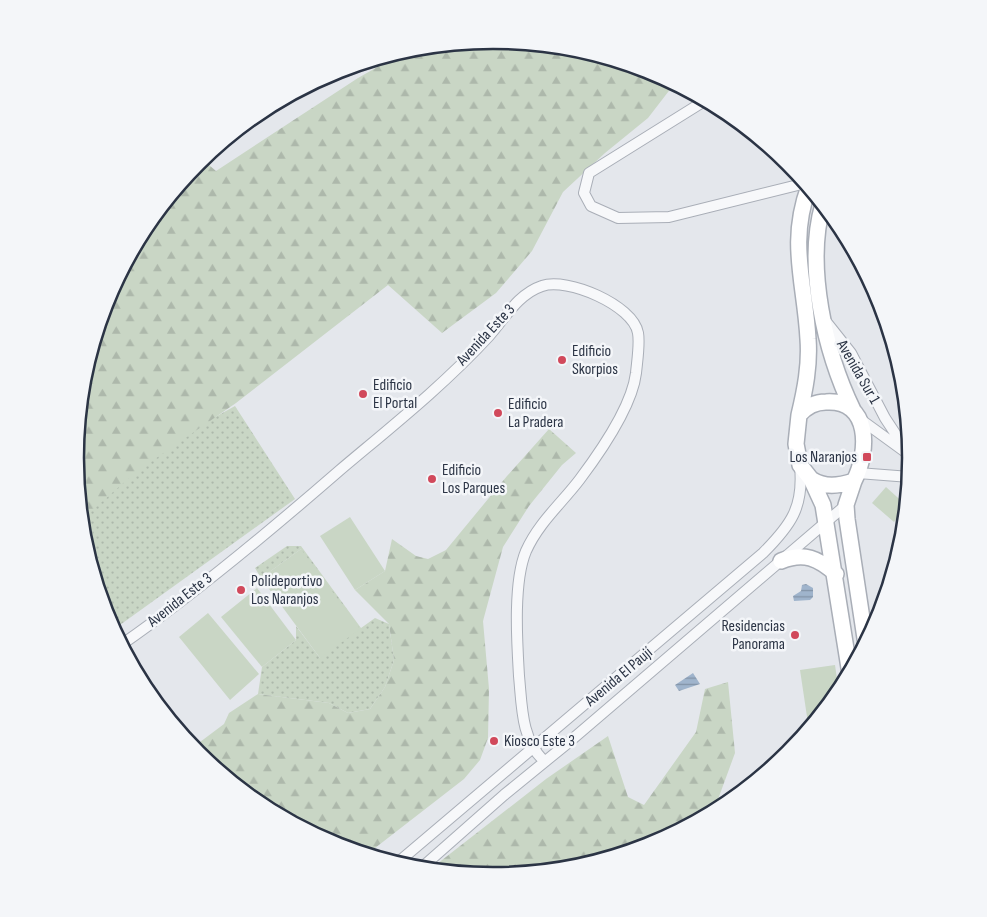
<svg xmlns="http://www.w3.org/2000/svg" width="987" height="917" font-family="'Sofia Sans Condensed',sans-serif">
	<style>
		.grass { fill: url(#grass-dots) }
		.forest { fill: url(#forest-firs) }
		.pitch { fill: #c9d6c5 }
		.water { fill: url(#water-rules) }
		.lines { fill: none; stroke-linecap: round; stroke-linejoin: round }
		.minor-casing { stroke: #a9aeb7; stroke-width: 12 }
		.secondary-casing { stroke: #a9aeb7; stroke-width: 18 }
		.minor { stroke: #f7f8fa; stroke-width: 10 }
		.secondary { stroke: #fff; stroke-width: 15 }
		.poi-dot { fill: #d1495b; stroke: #f4f6f9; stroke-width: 2 }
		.labels { text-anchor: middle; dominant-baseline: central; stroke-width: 5; stroke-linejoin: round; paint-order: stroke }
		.street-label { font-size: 16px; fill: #2b3445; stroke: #f4f6f9 }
		.poi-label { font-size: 16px; fill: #2b3445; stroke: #f4f6f9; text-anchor: start }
		.rim { fill: none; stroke: #2b3445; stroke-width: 2.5 }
	</style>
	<defs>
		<pattern id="grass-dots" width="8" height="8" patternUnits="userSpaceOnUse" patternTransform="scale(1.25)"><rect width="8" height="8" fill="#c9d6c5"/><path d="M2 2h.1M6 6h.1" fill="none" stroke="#adb8ab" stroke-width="1.8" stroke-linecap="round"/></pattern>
		<pattern id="forest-firs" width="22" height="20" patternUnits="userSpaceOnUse" patternTransform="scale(1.25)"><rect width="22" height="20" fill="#c9d6c5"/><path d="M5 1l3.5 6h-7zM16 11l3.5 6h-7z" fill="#adb8ab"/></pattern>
		<pattern id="water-rules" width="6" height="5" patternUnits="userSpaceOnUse" patternTransform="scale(1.25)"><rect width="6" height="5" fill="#9fb4cc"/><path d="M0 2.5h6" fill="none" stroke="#8293a7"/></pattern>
	</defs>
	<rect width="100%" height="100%" fill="#e4e7ec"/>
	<!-- grass -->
	<path class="grass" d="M 235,406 L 295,499 L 113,630 L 107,618 L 83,540 L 78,493 Z
		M 287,546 L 301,546 L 361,628 L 375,618 L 389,624 L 394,660 L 385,687 L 370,709 L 348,713 L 329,703 L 258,694 L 262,667 L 296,640 L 296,626 L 320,658 L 301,549 L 261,578 L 255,568 Z"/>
	<!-- forest -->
	<path class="forest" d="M 494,40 L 575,48 L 654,72 L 675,83 L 648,118 L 605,153 L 563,192 L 532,251 L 496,293 L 442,333 L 388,285 L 236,403 L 136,472 L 81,520 L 75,458 L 83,377 L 107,298 L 146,226 L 198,162 L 202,159 L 216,171 L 358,78 L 395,57 L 426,47 Z
		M 549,429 L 576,453 L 562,465 L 529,506 L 503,547 L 483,621 L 489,689 L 488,738 L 480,760 L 464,779 L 366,855 L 333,845 L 261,806 L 197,754 L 192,748 L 224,724 L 229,713 L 258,694 L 329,703 L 348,713 L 370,709 L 385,687 L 394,660 L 389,624 L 355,590 L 385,571 L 392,539 L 416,556 L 428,559 L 446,550 L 507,476 Z
		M 728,682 L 735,753 L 713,813 L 653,845 L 575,869 L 493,877 L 428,871 L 546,779 L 608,736 L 628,797 L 644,805 L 696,732 L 705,689 Z"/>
	<!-- pitch -->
	<path class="pitch" d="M 886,487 L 907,506 L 894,522 L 872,503 Z
		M 350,517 L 385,571 L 355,590 L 320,536 Z
		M 301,549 L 360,629 L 320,658 L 261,578 Z
		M 257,588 L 296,640 L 262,667 L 221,617 Z
		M 208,613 L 259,674 L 230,700 L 179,637 Z
		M 835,665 L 839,693 L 809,730 L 800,670 Z"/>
	<!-- water -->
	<path class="water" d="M 806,584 L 813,588 L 813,597 L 810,600 L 794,601 L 793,596 L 801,591 L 802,585 Z
		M 693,673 L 700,684 L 679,691 L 675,685 Z"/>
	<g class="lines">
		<defs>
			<path id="minor" d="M 706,100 L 589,173 L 584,193 L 591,206 L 618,218 L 669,217 L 806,183
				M 824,319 L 851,353 L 885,418 L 912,459
				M 860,419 L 904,451
				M 858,473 L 910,477
				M 121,645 C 196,593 271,530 340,470 C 391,427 444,385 489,336 C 505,318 518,294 542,286 C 567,277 633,305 638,333 C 640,344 637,362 636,373 C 632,407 601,451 580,479 C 562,503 539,522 526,551 C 513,582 517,642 519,676 C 522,706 521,739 544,761
				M 396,864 L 763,553 C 791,525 804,507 800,466
				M 419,870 L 504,795 L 569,742 L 846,505"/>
			<path id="secondary" d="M 823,204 C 805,266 825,352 853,410
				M 799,415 C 805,390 810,365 808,339 C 805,282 788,243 809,186
				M 811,479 C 825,488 838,486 854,481 C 869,452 871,399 826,402 C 815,402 806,407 799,415 L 796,444 L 800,465 L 811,479 L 823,505 L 850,674
				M 854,481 L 846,505 L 847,519 L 866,645
				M 781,561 C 804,552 818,558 836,574"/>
		</defs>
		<!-- minor casing -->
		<use href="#minor" class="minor-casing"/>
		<!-- secondary casing -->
		<use href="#secondary" class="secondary-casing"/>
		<!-- minor -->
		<use href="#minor" class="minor"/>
		<!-- secondary -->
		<use href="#secondary" class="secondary"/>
	</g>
	<!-- markers -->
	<g class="poi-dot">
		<circle cx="562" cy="360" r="5"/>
		<circle cx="363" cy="394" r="5"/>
		<circle cx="498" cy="413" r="5"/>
		<rect x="862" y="452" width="10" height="10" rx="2.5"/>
		<circle cx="432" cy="479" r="5"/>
		<circle cx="241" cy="590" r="5"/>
		<circle cx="795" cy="635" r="5"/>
		<circle cx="494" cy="741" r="5"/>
	</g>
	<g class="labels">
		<!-- street labels -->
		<g class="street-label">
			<text transform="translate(486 335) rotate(-47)">Avenida Este 3</text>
			<text transform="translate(858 372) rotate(60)">Avenida Sur 1</text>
			<text transform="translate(180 600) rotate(-38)">Avenida Este 3</text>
			<text transform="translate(619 677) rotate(-40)">Avenida El Paují</text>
		</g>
		<!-- poi labels -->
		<g class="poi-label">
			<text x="572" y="351">Edificio<tspan x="572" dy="18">Skorpios</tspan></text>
			<text x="373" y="385">Edificio<tspan x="373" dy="18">El Portal</tspan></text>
			<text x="508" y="404">Edificio<tspan x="508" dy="18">La Pradera</tspan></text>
			<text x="857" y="457" text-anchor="end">Los Naranjos</text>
			<text x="442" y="470">Edificio<tspan x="442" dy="18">Los Parques</tspan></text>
			<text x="251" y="581">Polideportivo<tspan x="251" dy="18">Los Naranjos</tspan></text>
			<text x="785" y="626" text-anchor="end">Residencias<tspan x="785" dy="18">Panorama</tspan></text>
			<text x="504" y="741">Kiosco Este 3</text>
		</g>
	</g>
	<!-- crop -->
	<path d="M0 0H987V917H0ZM84 458a409 409 0 1 1 818 0a409 409 0 1 1-818 0Z" fill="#f4f6f9" fill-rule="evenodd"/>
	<path class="rim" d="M84 458a409 409 0 1 1 818 0a409 409 0 1 1-818 0Z"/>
</svg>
